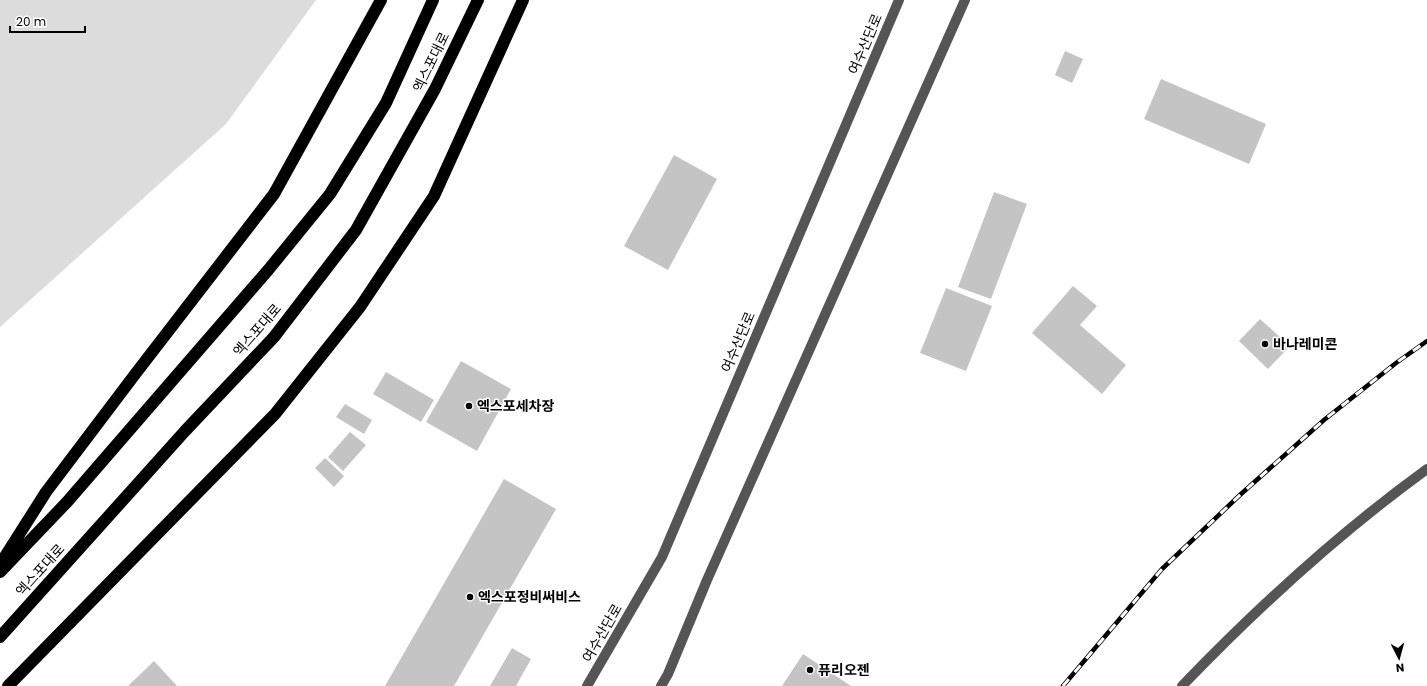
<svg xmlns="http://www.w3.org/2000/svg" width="1427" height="686" font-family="Poppins,'Noto Sans KR',sans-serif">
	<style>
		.green { fill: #dcdcdc }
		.building { fill: #c4c4c4 }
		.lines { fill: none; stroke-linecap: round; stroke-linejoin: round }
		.minor { stroke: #555; stroke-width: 10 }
		.highway { stroke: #000; stroke-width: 12 }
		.rail-casing { stroke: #000; stroke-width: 4.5 }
		.rail { stroke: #fff; stroke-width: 3; stroke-dasharray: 9; stroke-linecap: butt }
		.poi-dot { fill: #000; stroke: #fff; stroke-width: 1.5 }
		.labels { text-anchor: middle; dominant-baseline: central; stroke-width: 3; stroke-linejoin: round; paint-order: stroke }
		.street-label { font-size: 14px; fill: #000; stroke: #fff }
		.poi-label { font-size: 14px; font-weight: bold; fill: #000; stroke: #fff; text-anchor: start }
	</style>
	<rect width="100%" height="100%" fill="#fff"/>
	<!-- green -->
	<path class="green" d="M 0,0 L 316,0 L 226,124 L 0,327 Z"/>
	<!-- building -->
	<path class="building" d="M 1065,51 L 1083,59 L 1072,83 L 1055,75 Z
		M 1161,79 L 1266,124 L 1249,164 L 1144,119 Z
		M 674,155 L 717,179 L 668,270 L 624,246 Z
		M 994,192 L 1027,204 L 991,299 L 958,287 Z
		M 1073,286 L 1097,306 L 1080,325 L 1126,365 L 1102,394 L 1032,333 Z
		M 946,288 L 992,306 L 966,371 L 920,353 Z
		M 1260,319 L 1290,346 L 1268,369 L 1239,341 Z
		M 461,361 L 511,389 L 477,451 L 426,422 Z
		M 386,372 L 434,400 L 421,422 L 373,394 Z
		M 345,404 L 372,420 L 364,434 L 336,417 Z
		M 350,432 L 366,445 L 343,471 L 328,457 Z
		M 325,458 L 344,476 L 334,487 L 315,468 Z
		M 504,479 L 556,509 L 454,686 L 385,686 Z
		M 512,648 L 531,659 L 516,686 L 490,686 Z
		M 803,654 L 851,686 L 782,686 Z
		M 154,661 L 177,686 L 128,686 Z"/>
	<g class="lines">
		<!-- minor -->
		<path class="minor" d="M 587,686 L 662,557 L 899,0
			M 661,686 L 668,674 L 707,580 L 965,0
			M 1182,686 C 1258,607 1339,533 1427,469"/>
		<!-- highway -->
		<path class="highway" d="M 1,563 L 46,492 L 136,373 L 274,194 L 381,0
			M 0,572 L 67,502 L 269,269 L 330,194 L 386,103 L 433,0
			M 0,637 L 185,431 L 274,337 L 356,230 L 435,89 L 478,0
			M 8,686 L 275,414 L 360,307 L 434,196 L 523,0"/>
		<defs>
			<path id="rail" d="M 1063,686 L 1162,569 L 1241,494 L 1324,420 L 1396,363 L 1427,341"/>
		</defs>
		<!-- rail casing -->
		<use href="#rail" class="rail-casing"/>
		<!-- rail -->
		<use href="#rail" class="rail"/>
	</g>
	<!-- markers -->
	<g class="poi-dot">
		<circle cx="1265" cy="344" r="4"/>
		<circle cx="469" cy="406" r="4"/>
		<circle cx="470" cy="597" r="4"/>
		<circle cx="810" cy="670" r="4"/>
	</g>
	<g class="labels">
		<!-- street labels -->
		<g class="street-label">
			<text transform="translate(865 44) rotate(-67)">여수산단로</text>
			<text transform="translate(431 62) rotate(-64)">엑스포대로</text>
			<text transform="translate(257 330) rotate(-49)">엑스포대로</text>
			<text transform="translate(738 342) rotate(-67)">여수산단로</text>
			<text transform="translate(40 570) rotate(-48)">엑스포대로</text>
			<text transform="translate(602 633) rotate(-60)">여수산단로</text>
		</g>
		<!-- poi labels -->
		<g class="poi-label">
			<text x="1273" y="344">바나레미콘</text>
			<text x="477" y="406">엑스포세차장</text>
			<text x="478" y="597">엑스포정비써비스</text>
			<text x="818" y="670">퓨리오젠</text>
		</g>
	</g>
	<!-- north arrow -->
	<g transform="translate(1399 658) rotate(174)" stroke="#ffffff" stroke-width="3" paint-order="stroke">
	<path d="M0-3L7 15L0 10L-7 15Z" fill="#000000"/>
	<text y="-6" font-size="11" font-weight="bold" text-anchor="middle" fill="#000000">N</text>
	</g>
	<!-- scale -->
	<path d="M10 26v6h75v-6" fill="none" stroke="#000000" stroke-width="2"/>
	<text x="16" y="26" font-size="12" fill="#000000" stroke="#ffffff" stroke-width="3" paint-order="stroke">20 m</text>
</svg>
